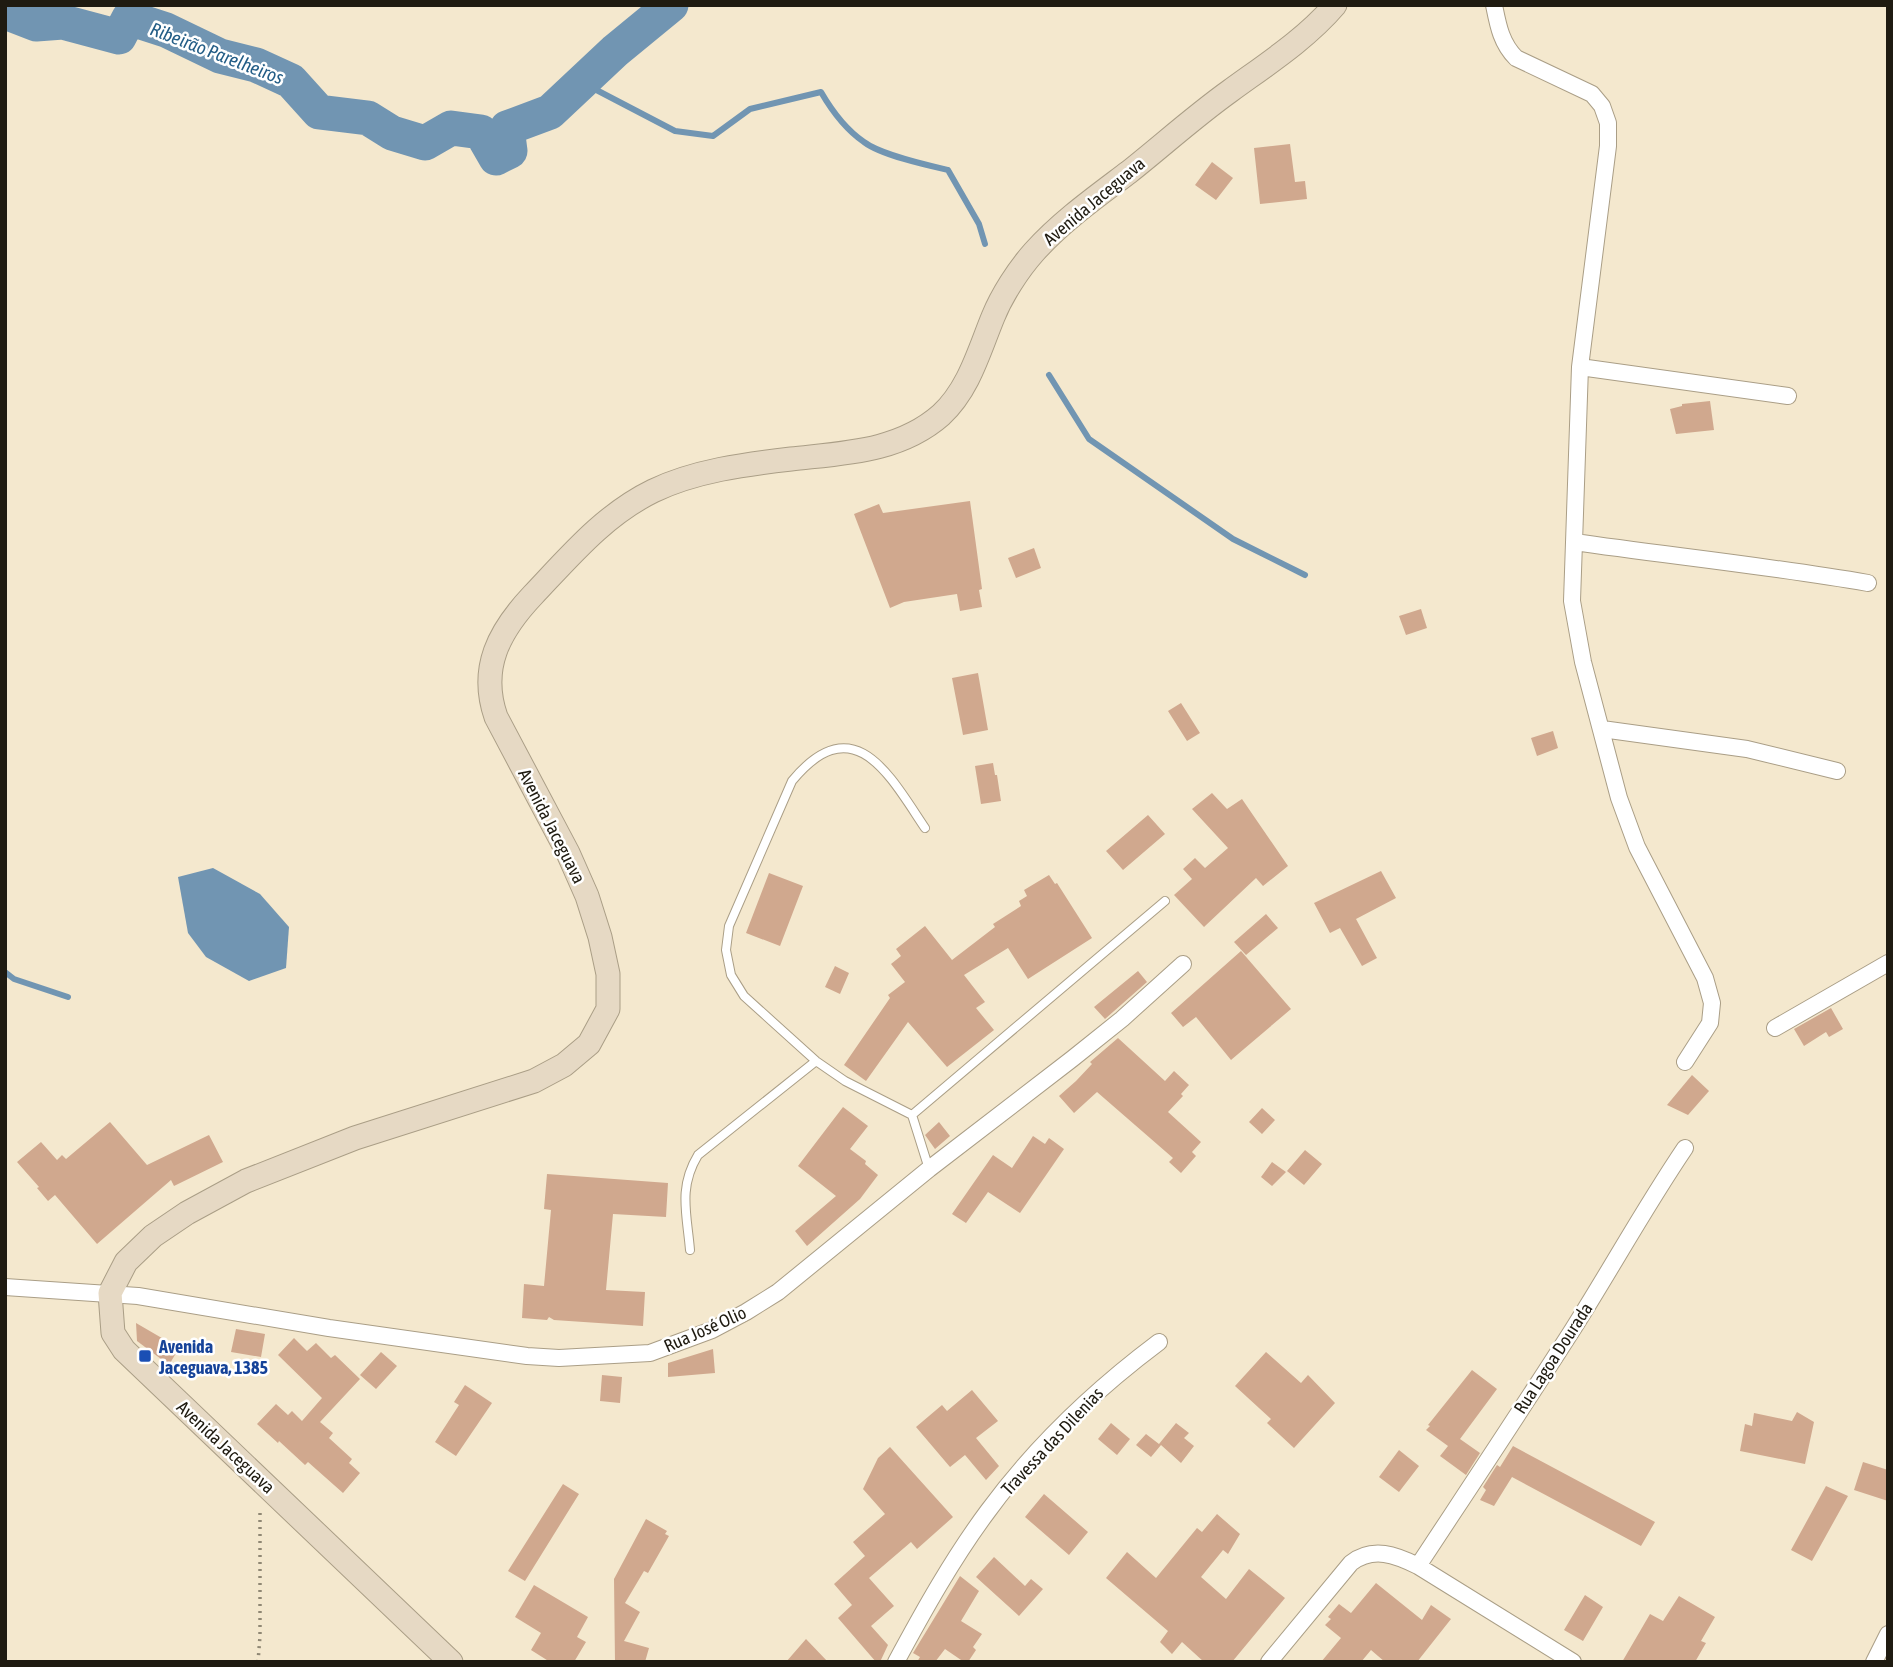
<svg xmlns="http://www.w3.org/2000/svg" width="1893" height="1667" font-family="'Asap Condensed',sans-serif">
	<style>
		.water { fill: #7195b2 }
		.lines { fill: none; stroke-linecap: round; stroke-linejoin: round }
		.stream { stroke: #7195b2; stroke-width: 6 }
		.river { stroke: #7195b2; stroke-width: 35 }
		.building { fill: #d0a88e }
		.lane-casing { stroke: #aa9e86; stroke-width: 10 }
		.street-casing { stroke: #aa9e86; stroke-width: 18 }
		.secondary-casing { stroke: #aa9e86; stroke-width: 25 }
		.path { stroke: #8f8774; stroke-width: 3.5; stroke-dasharray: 2 5; stroke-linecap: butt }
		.lane { stroke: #fff; stroke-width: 8 }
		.street { stroke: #fff; stroke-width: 16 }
		.secondary { stroke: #e6d9c4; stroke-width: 23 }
		.transit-dot { fill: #1a4fb4; stroke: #fff; stroke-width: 2.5 }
		.labels { text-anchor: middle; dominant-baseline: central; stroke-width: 5; stroke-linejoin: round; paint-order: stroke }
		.street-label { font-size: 18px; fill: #1f1b11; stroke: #fff }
		.transit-label { font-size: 18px; font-weight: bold; fill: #164399; stroke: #fff; text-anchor: start }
		.water-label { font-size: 19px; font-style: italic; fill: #235d86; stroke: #fff }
	</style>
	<rect width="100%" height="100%" fill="#f4e8ce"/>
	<!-- water -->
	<path class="water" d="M 213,868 L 260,894 L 289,927 L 286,968 L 249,981 L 206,957 L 188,933 L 178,877 Z"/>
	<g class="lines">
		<!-- stream -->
		<path class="stream" d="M 583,83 L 675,131 L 713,136 L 750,109 L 821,92 C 832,111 845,129 864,142 C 881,155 926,165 948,170 L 979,224 L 985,244
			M 1049,375 L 1089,439 L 1233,539 L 1305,575
			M 5,972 L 14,979 L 68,997"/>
		<!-- river -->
		<path class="river" d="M 5,12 L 36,24 L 63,22 L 119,37 L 129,18 L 166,30 L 220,56 L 256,65 L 291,81 L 319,112 L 368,118 L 392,133 L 425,143 L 451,128 L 481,132 L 496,158 L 510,151 L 507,128 L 550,112 L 615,51 L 671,5"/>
	</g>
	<!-- building -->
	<path class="building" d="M 1290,144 L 1295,182 L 1305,181 L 1307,199 L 1260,204 L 1254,148 Z
		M 1212,162 L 1233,178 L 1216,200 L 1195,185 Z
		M 1710,401 L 1714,430 L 1676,434 L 1670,409 L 1682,406 L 1682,404 Z
		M 970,501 L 982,589 L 979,590 L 982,607 L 960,611 L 957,594 L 904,602 L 890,608 L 854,514 L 879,504 L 883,513 Z
		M 1034,548 L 1041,568 L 1016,578 L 1008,558 Z
		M 1421,609 L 1427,628 L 1406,635 L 1399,616 Z
		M 978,673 L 988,730 L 963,735 L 952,678 Z
		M 1181,703 L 1200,733 L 1187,741 L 1168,711 Z
		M 1553,731 L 1558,748 L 1537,756 L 1531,738 Z
		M 993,763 L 995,775 L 997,775 L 1001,801 L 981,804 L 975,766 Z
		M 1212,793 L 1227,809 L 1242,799 L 1288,866 L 1263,886 L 1256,878 L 1204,927 L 1174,895 L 1192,879 L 1183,869 L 1195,858 L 1205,868 L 1228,848 L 1192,809 Z
		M 1148,815 L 1165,834 L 1123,870 L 1106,851 Z
		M 1381,871 L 1396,898 L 1356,919 L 1377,958 L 1362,966 L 1340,928 L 1330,933 L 1314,903 Z
		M 769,873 L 803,886 L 780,946 L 746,933 Z
		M 1049,875 L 1055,884 L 1057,883 L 1092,938 L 1028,979 L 1008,948 L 964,975 L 985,1002 L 976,1008 L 994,1030 L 947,1067 L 908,1022 L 866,1081 L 844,1065 L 890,998 L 888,995 L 905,982 L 891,964 L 901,956 L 896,949 L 925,926 L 952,960 L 995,927 L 993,924 L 1021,906 L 1019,901 L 1027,896 L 1024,890 Z
		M 1266,914 L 1278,928 L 1246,955 L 1234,942 Z
		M 1241,951 L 1291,1009 L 1231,1060 L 1196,1017 L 1183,1027 L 1171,1013 Z
		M 835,966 L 849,973 L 840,994 L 825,987 Z
		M 1138,971 L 1147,982 L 1105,1019 L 1094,1007 Z
		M 1831,1008 L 1843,1029 L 1829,1037 L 1826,1032 L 1804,1046 L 1794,1029 Z
		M 1118,1038 L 1165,1081 L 1174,1071 L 1189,1085 L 1181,1094 L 1183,1096 L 1168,1112 L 1201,1142 L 1192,1152 L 1196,1156 L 1181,1173 L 1169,1162 L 1173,1158 L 1097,1092 L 1074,1113 L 1059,1096 L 1076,1081 L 1092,1064 L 1090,1062 Z
		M 1692,1075 L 1709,1091 L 1688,1115 L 1667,1105 Z
		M 843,1107 L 868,1126 L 850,1149 L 866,1161 L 865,1164 L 878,1175 L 860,1199 L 807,1246 L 795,1231 L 836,1196 L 798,1166 Z
		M 1262,1108 L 1275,1120 L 1262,1134 L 1249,1122 Z
		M 110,1122 L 147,1165 L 209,1135 L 223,1162 L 174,1186 L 171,1180 L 97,1244 L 55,1195 L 48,1201 L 37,1188 L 39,1187 L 17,1162 L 41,1142 L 57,1160 L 62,1155 L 66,1159 Z
		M 939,1122 L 950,1136 L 935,1149 L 925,1135 Z
		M 1033,1136 L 1045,1144 L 1049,1138 L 1064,1149 L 1020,1213 L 988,1192 L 966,1223 L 952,1214 L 993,1155 L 1012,1168 Z
		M 1305,1150 L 1322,1164 L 1304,1185 L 1287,1171 Z
		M 1272,1162 L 1286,1172 L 1272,1186 L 1261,1177 Z
		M 547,1174 L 668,1183 L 666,1217 L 613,1214 L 606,1290 L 645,1292 L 643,1326 L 554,1320 L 549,1317 L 547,1320 L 522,1318 L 524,1284 L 544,1286 L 551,1210 L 544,1209 Z
		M 136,1323 L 179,1348 L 169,1365 L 137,1341 Z
		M 236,1329 L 265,1334 L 261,1357 L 231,1352 Z
		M 294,1338 L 307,1351 L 316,1343 L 331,1358 L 335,1355 L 360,1379 L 320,1422 L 333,1433 L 329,1438 L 352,1459 L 349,1463 L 360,1473 L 343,1493 L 308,1462 L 305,1465 L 279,1441 L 278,1443 L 257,1424 L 276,1404 L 288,1415 L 292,1411 L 302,1421 L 322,1398 L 278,1355 Z
		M 713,1349 L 715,1373 L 668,1377 L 668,1363 Z
		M 381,1352 L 397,1366 L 376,1389 L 360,1375 Z
		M 1266,1352 L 1301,1383 L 1308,1375 L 1335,1403 L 1294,1448 L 1267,1423 L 1271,1419 L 1235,1386 Z
		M 1472,1370 L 1497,1389 L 1460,1439 L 1480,1453 L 1466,1475 L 1440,1456 L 1448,1446 L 1426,1430 L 1430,1426 L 1428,1425 Z
		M 602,1375 L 622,1377 L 620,1403 L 600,1401 Z
		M 465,1385 L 492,1403 L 456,1456 L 435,1442 L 459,1405 L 454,1402 Z
		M 972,1390 L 998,1421 L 976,1438 L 999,1466 L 986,1480 L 965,1455 L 950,1467 L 916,1427 L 942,1405 L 947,1411 Z
		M 1797,1412 L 1814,1422 L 1805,1464 L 1740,1451 L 1745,1424 L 1752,1426 L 1754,1413 L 1792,1421 Z
		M 1111,1423 L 1130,1439 L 1117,1455 L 1098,1439 Z
		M 1176,1423 L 1189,1433 L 1184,1438 L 1194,1446 L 1181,1463 L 1161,1445 L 1151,1457 L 1136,1445 L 1146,1434 L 1159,1444 Z
		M 1513,1446 L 1655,1522 L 1641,1546 L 1512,1477 L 1494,1506 L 1480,1500 L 1486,1490 L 1483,1487 L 1497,1465 L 1500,1467 Z
		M 890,1447 L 953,1517 L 917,1549 L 911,1542 L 869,1578 L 894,1606 L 871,1626 L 888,1645 L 880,1662 L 876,1662 L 838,1618 L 852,1605 L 834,1584 L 865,1556 L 853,1542 L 885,1514 L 863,1489 L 878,1458 Z
		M 1399,1450 L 1419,1466 L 1399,1492 L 1379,1477 Z
		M 1863,1462 L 1888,1470 L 1888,1501 L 1854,1490 Z
		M 563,1484 L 579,1494 L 525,1581 L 508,1571 Z
		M 1826,1486 L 1848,1496 L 1812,1561 L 1791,1550 Z
		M 1044,1494 L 1088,1532 L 1069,1555 L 1025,1517 Z
		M 1217,1514 L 1240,1534 L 1228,1554 L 1223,1550 L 1201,1577 L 1226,1599 L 1249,1569 L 1285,1598 L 1232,1662 L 1204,1662 L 1182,1642 L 1172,1654 L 1160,1642 L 1168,1631 L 1106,1578 L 1127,1552 L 1156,1578 L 1197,1528 L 1202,1532 Z
		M 646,1519 L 667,1531 L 665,1534 L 669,1536 L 648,1573 L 644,1571 L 625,1603 L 640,1612 L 624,1641 L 649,1648 L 645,1662 L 615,1662 L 614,1579 Z
		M 994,1557 L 1025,1586 L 1031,1579 L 1043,1589 L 1019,1616 L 976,1577 Z
		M 960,1576 L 979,1591 L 961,1621 L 982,1634 L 973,1647 L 976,1650 L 968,1662 L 964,1662 L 945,1649 L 935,1662 L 917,1662 L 920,1657 L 913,1653 Z
		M 1376,1583 L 1422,1620 L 1431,1605 L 1451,1619 L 1417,1662 L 1385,1662 L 1371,1650 L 1361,1662 L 1321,1662 L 1341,1638 L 1325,1625 L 1331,1619 L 1328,1617 L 1339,1604 L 1351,1613 Z
		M 534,1585 L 588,1617 L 577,1637 L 586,1642 L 574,1662 L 550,1662 L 531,1650 L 541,1633 L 515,1617 Z
		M 1585,1595 L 1603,1607 L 1583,1641 L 1564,1630 Z
		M 1679,1596 L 1715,1617 L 1701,1641 L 1706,1643 L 1695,1662 L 1622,1662 L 1650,1614 L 1663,1621 Z
		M 806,1639 L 828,1662 L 786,1662 Z"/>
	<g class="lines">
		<defs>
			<path id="lane" d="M 925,828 C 890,776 854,706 792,781 L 729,926 L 726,950 L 731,975 L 744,996 L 816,1061 L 845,1081 L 912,1115 L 929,1169
				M 912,1115 L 1165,901
				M 690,1250 C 687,1214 678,1188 698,1155 L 816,1061"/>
			<path id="street" d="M 1494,5 C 1498,25 1501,43 1516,58 L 1592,94 L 1602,106 L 1608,123 L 1608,146 L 1580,367 L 1572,601 L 1583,662 L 1619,798 L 1637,847 L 1705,978 L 1712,1003 L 1710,1023 L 1685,1062
				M 1580,367 L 1788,396
				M 1574,542 C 1672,556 1770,566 1868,583
				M 1602,729 L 1747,749 L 1837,771
				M 1775,1028 L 1888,963
				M 5,1287 L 138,1296 L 329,1328 L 527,1356 L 559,1358 L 650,1353 L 712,1330 L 746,1312 L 778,1292 L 929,1169 L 1072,1059 L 1122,1019 L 1183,964
				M 1418,1566 C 1470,1487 1522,1409 1573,1329 C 1611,1269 1645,1207 1685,1148
				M 896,1662 C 924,1610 953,1558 988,1511 C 1035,1447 1095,1390 1159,1342
				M 1269,1662 L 1351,1563 C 1373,1546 1396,1555 1418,1566 L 1573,1662
				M 1874,1662 L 1888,1634"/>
			<path id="secondary" d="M 451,1662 L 124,1350 L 113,1333 L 110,1293 L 126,1262 L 153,1236 L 187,1213 L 246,1181 L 355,1138 L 534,1081 L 564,1065 L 589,1044 L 608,1009 L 608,974 L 600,937 L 587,896 L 568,853 L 496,717 C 479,668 499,631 533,595 C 570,556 604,515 653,491 C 694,471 746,464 791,459 C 843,453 899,452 941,415 C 969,389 979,351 993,317 C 1002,295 1018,270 1034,252 C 1062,221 1096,197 1129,172 C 1163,145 1195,116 1230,91 C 1267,64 1306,39 1335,5"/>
		</defs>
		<!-- lane casing -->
		<use href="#lane" class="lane-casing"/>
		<!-- street casing -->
		<use href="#street" class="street-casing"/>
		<!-- secondary casing -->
		<use href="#secondary" class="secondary-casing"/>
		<!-- path -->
		<path class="path" d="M 258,1662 L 260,1636 L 260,1509"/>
		<!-- lane -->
		<use href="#lane" class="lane"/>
		<!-- street -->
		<use href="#street" class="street"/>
		<!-- secondary -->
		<use href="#secondary" class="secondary"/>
	</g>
	<!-- markers -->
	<rect class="transit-dot" x="138" y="1349" width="14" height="14" rx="3.5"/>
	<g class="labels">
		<!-- street labels -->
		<g class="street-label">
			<text transform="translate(1094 201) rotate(-40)">Avenida Jaceguava</text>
			<text transform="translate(552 826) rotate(63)">Avenida Jaceguava</text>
			<text transform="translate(705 1329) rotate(-24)">Rua José Olio</text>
			<text transform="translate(1553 1358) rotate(-57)">Rua Lagoa Dourada</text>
			<text transform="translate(1052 1441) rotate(-47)">Travessa das Dilenias</text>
			<text transform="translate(226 1447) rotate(43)">Avenida Jaceguava</text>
		</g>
		<!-- transit labels -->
		<g class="transit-label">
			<text x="159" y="1346">Avenida<tspan x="159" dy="21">Jaceguava, 1385</tspan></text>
		</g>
		<!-- water labels -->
		<g class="water-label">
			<text transform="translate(217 53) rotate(21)">Ribeirão Parelheiros</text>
		</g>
	</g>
	<!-- border -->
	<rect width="1893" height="1667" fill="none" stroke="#1f1b11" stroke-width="14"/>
</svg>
